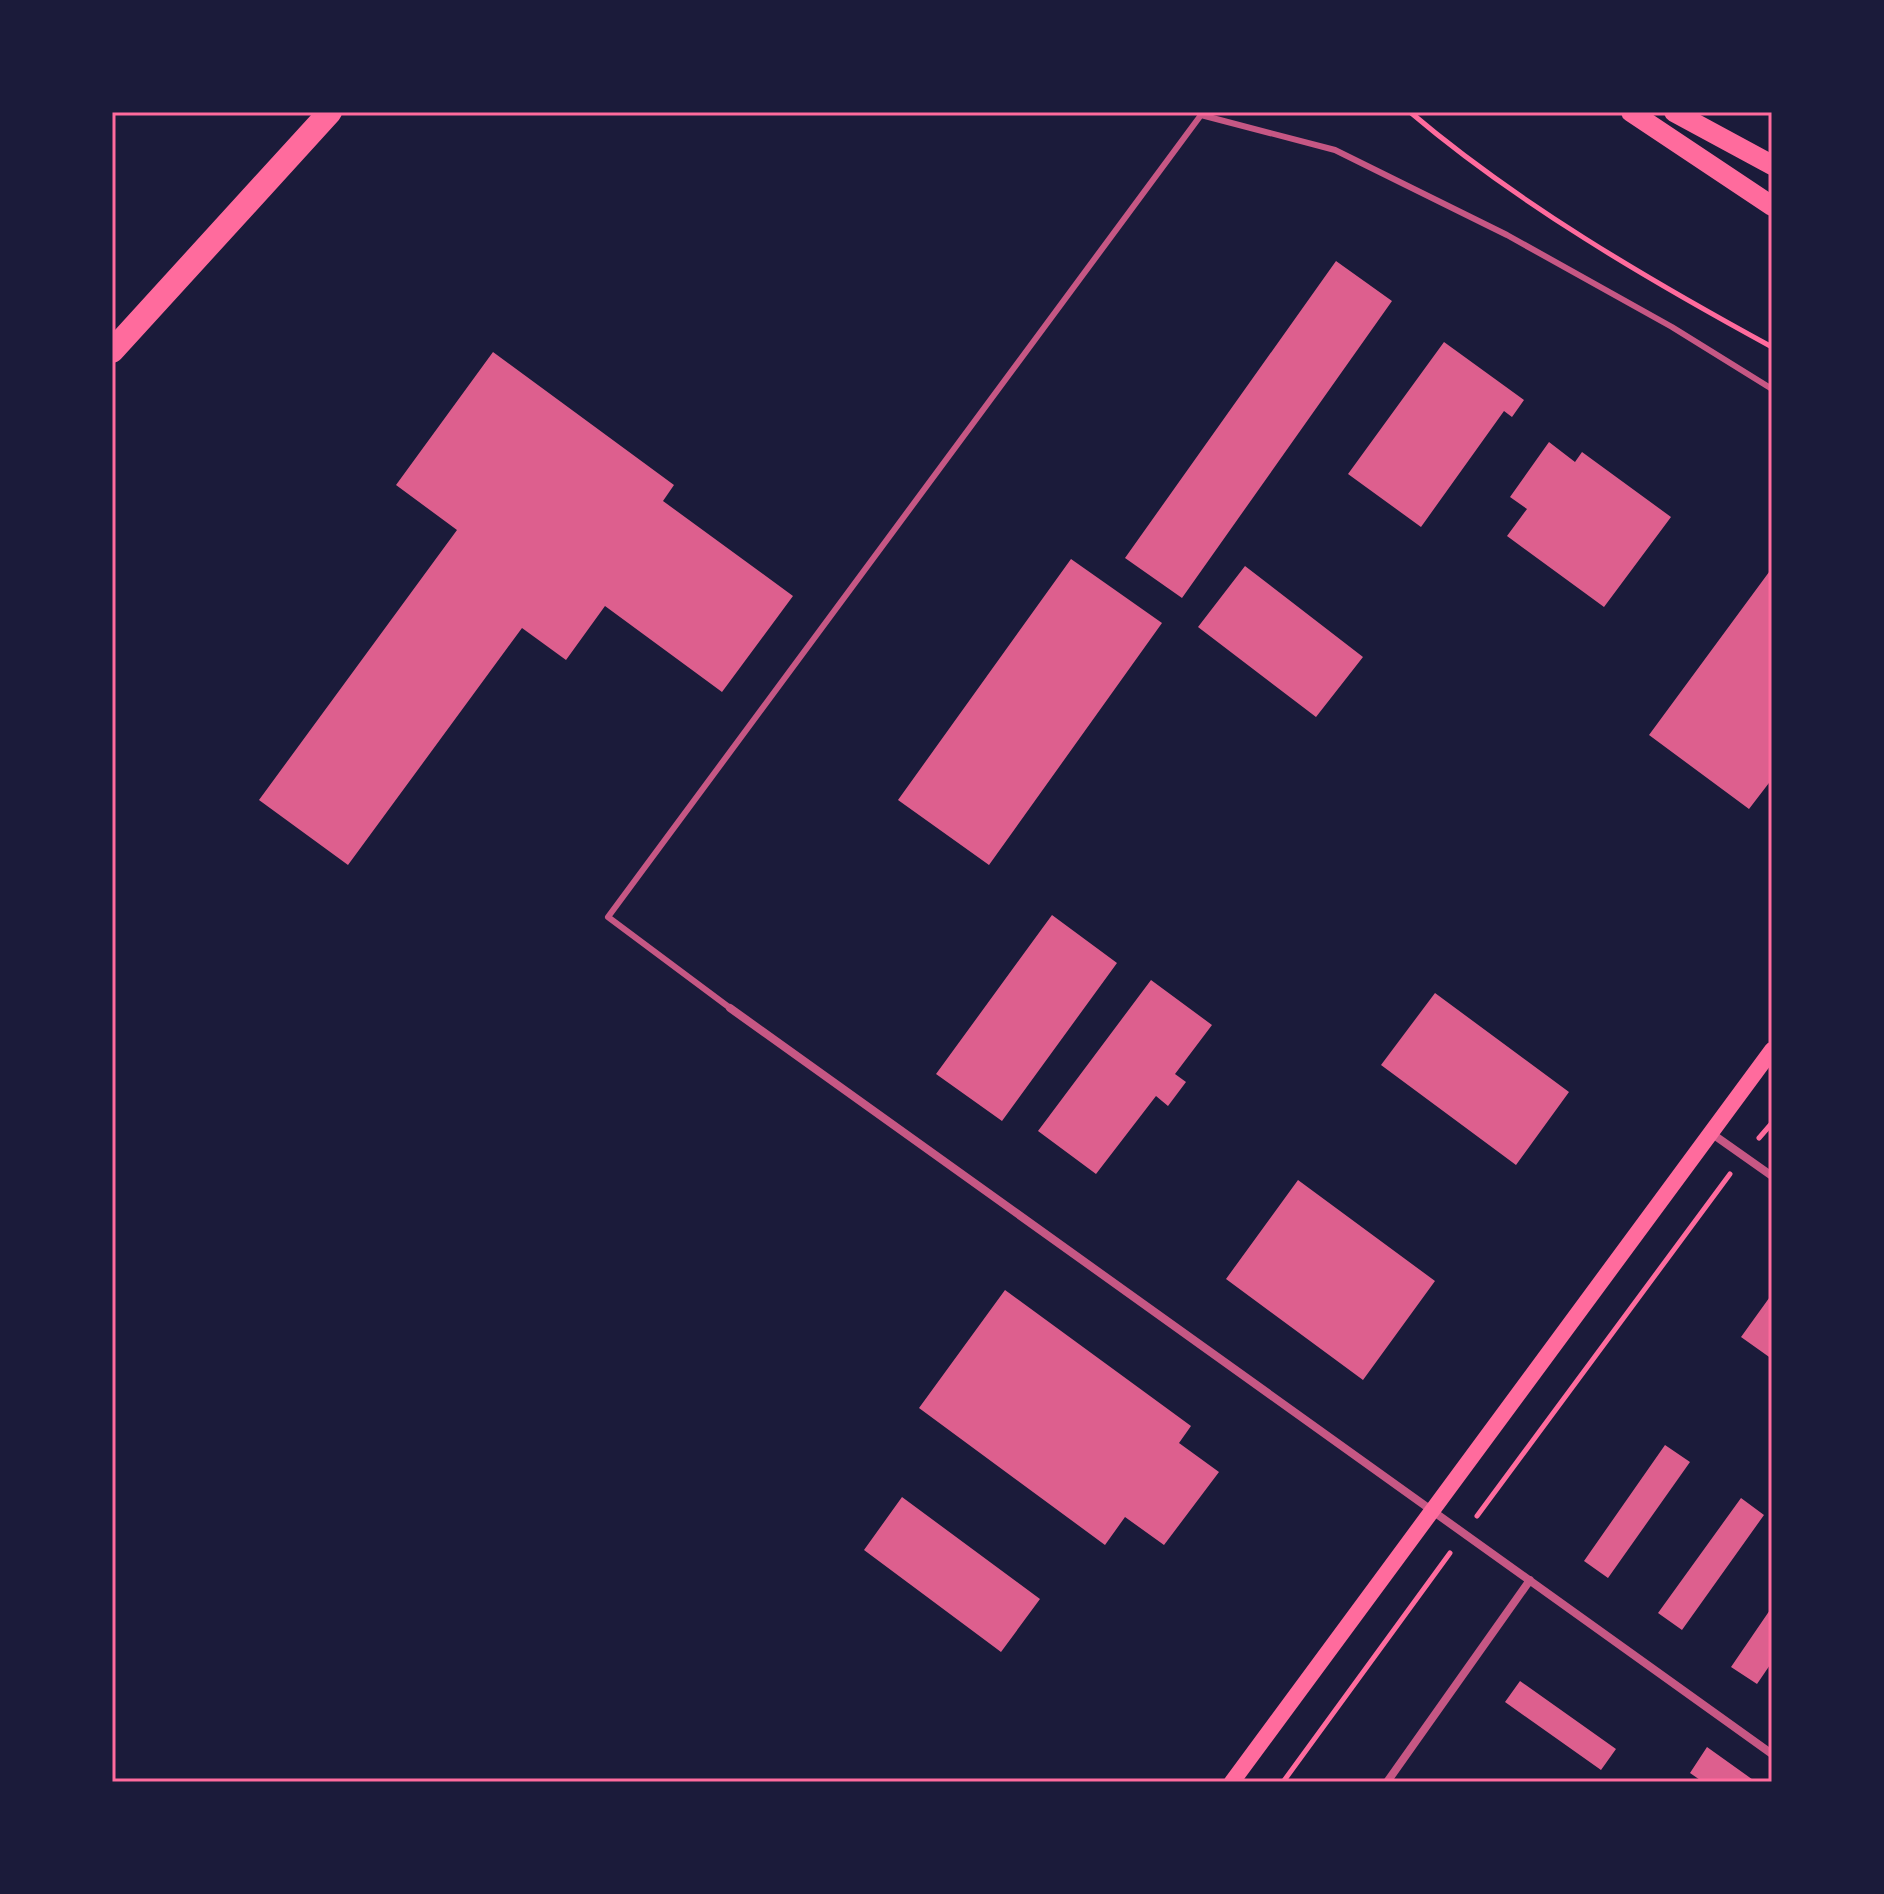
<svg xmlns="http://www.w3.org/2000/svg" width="1884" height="1894" font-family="Helvetica,sans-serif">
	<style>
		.building { fill: #dd5f8e }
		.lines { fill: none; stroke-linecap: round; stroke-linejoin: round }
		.path { stroke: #ff6b9d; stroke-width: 5 }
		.service { stroke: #c65784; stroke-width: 6 }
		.minor { stroke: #c65784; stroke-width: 8 }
		.secondary { stroke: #ff6b9d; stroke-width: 16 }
		.primary { stroke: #ff6b9d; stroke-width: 20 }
		.motorway { stroke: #ff6b9d; stroke-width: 24 }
		.neatline { fill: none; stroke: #ff6b9d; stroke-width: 3 }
	</style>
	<rect width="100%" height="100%" fill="#1b1b3a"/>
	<!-- building -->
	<path class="building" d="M 1336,261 L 1392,301 L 1182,598 L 1125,558 Z
		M 1444,342 L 1524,400 L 1512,417 L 1504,411 L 1421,527 L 1348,474 Z
		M 493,352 L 674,485 L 663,501 L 793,596 L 722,692 L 605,606 L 566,660 L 522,628 L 348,865 L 259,800 L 457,530 L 396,485 Z
		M 1549,442 L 1575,462 L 1582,452 L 1671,517 L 1604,607 L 1507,536 L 1527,509 L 1510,497 Z
		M 1071,559 L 1162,623 L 989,865 L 898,800 Z
		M 1245,566 L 1363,657 L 1316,717 L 1198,627 Z
		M 1772,568 L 1772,779 L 1749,809 L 1649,735 Z
		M 1052,915 L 1117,963 L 1002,1121 L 936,1074 Z
		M 1151,980 L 1212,1025 L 1175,1074 L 1186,1082 L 1168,1106 L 1156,1096 L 1096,1174 L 1038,1131 Z
		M 1435,993 L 1569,1092 L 1516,1165 L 1381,1065 Z
		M 1298,1180 L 1435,1281 L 1363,1380 L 1226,1279 Z
		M 1005,1290 L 1191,1426 L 1179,1443 L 1219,1472 L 1164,1545 L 1125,1517 L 1105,1545 L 919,1408 Z
		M 1772,1294 L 1772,1359 L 1741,1337 Z
		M 1665,1445 L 1690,1462 L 1608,1578 L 1584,1561 Z
		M 902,1497 L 1040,1599 L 1001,1652 L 864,1550 Z
		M 1741,1498 L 1764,1515 L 1682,1630 L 1658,1613 Z
		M 1772,1607 L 1772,1662 L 1757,1684 L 1731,1667 Z
		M 1520,1681 L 1616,1749 L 1601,1770 L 1505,1702 Z
		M 1707,1747 L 1756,1782 L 1703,1782 L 1690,1773 Z"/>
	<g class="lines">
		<!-- path -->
		<path class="path" d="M 1410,112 C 1517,203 1649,280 1772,347
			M 1759,1138 L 1772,1123
			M 1477,1516 L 1730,1174
			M 1283,1782 L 1450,1553"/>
		<!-- service -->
		<path class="service" d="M 730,1008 L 608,917 L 1201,115 L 1335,150 L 1507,235 L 1672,327 L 1772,389"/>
		<!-- minor -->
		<path class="minor" d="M 730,1008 L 1772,1754
			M 1711,1133 L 1772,1176
			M 1387,1782 L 1530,1580"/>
		<!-- secondary -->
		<path class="secondary" d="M 1232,1782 L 1772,1050"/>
		<!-- primary -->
		<path class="primary" d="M 1631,112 L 1772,206
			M 1674,112 L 1772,165"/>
		<!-- motorway -->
		<path class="motorway" d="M 112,351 L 330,112"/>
	</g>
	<!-- border -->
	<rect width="1884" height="1894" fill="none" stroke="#1b1b3a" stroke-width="228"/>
	<rect x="114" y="114" width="1656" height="1666" class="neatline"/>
</svg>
